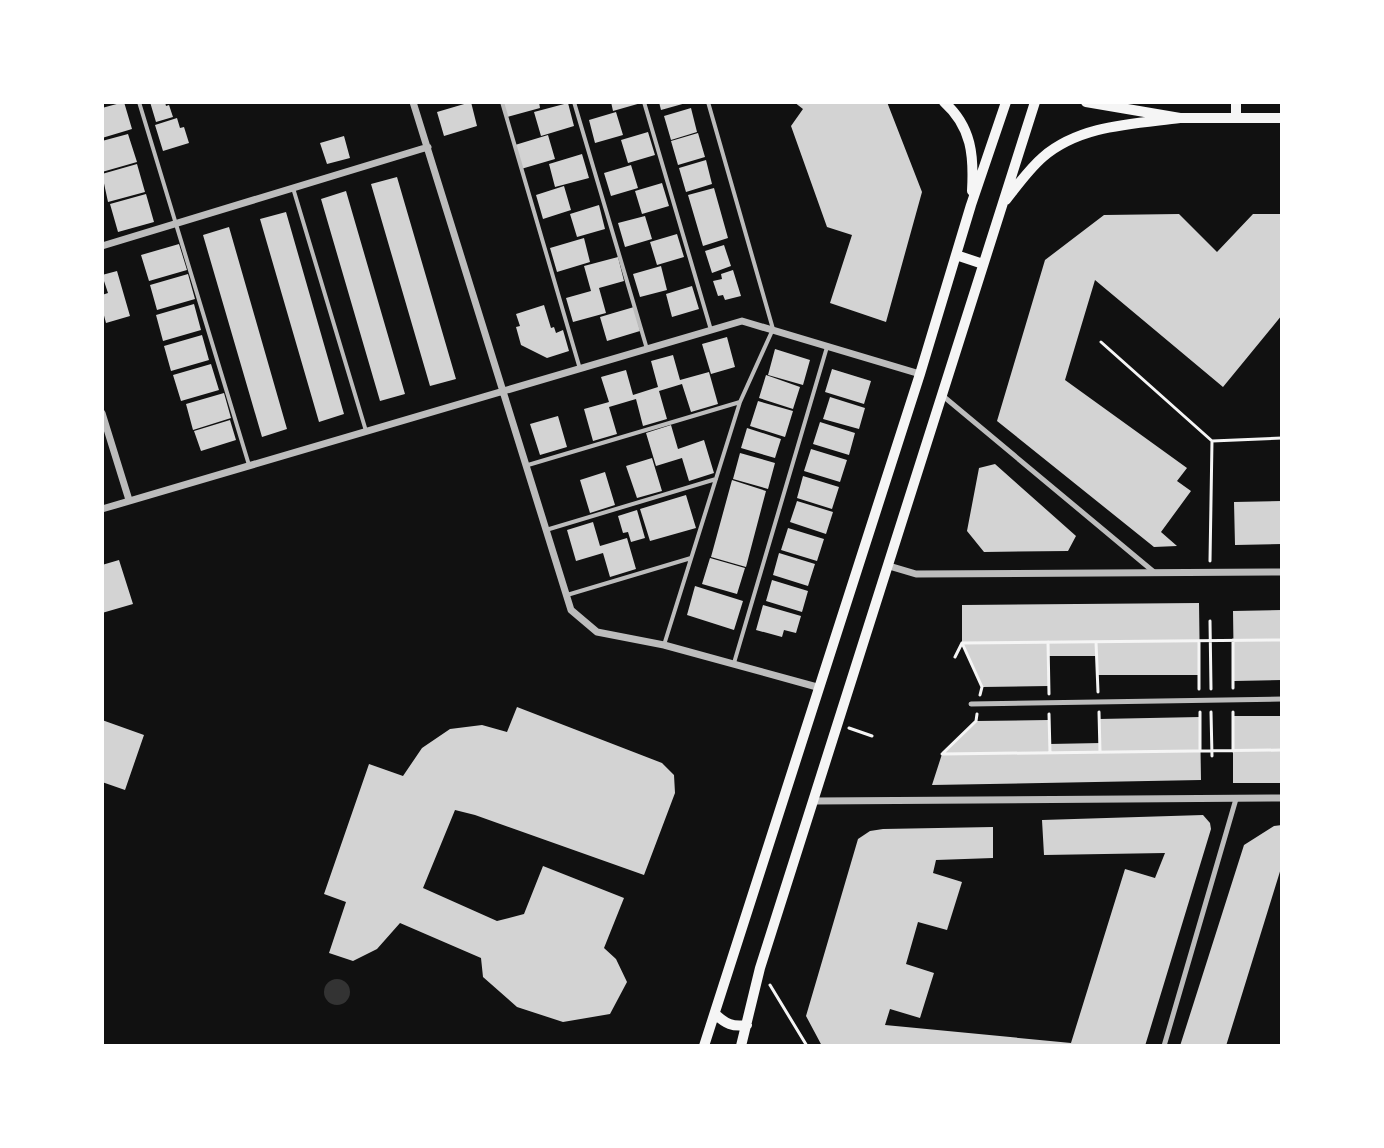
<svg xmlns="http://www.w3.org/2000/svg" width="1384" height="1148" viewBox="0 0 1384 1148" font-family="'Fira Sans Condensed',sans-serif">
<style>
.water{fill:#333}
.building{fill:#d3d3d3}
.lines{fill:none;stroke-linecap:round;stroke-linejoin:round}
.path{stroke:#f5f5f5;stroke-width:3}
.service{stroke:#bcbcbc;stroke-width:4}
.pedestrian{stroke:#bcbcbc;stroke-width:5}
.minor{stroke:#bcbcbc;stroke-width:7}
.secondary{stroke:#f5f5f5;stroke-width:10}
</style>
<rect width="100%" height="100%" fill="#111"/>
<path class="water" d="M324 992a13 13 0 1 1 26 0a13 13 0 1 1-26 0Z"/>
<path class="building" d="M124,102l8,27 -30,9v-30z
M150,102h15l1,4 3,-1 4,12 -17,5z
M471,102l6,24 -33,10 -7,-24z
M503,102h36l1,6 -33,9z
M611,102h30v1l-28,8z
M659,102h27v1l-25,7z
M794,102h93l35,90 -36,130 -56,-19 22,-68 -25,-8 -36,-101 12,-17z
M568,103l6,23 -33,10 -7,-24z
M691,108l6,24 -26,8 -7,-24z
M616,112l7,23 -28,8 -6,-23z
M177,118l3,10 4,-1 5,16 -26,8 -8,-26z
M648,132l7,23 -27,8 -7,-23z
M698,133l7,24 -27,8 -7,-24z
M128,134l9,28 -35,10v-31z
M548,135l7,24 -34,10 -6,-24z
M344,136l6,22 -23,6 -7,-21z
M582,154l7,24 -34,9 -6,-23z
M706,160l6,24 -26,8 -7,-24z
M137,164l8,28 -37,10 -6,-28z
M631,165l7,23 -27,8 -7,-23z
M397,177l59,202 -26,7 -59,-202z
M662,183l7,23 -27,8 -7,-23z
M564,186l7,24 -28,9 -7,-24z
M714,188l14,50 -25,8 -15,-51z
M346,191l59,203 -25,7 -59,-202z
M146,194l8,28 -36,10 -8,-28z
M599,205l6,24 -28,8 -7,-23z
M286,212l58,202 -25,8 -59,-203z
M1179,214l38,38 36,-38h29v101l-59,72 -128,-107 -30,100 122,88 -10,13 14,10 -30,41 16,14 -23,1 -157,-126 48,-161 59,-45z
M645,216l7,23 -27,8 -7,-24z
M229,227l58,202 -25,8 -59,-202z
M677,234l7,23 -27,8 -7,-23z
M584,238l6,24 -33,10 -7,-24z
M179,244l8,26 -38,11 -8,-26z
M724,245l7,21 -19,7 -7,-22z
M618,257l6,24 -25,7 7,25 -33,9 -7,-24 25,-7 -7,-25z
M661,266l6,24 -27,7 -7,-23z
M733,270l8,26 -16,4 -2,-5 -5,1 -5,-15 9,-2 -1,-5z
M117,271l13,45 -24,7 -4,-15v-13l6,-2 -6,-18z
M188,274l7,25 -38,11 -7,-25z
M692,286l7,23 -27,8 -6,-23z
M194,304l7,26 -38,11 -7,-26z
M544,305l7,23 3,-1 2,6 7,-3 6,21 -22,7 -26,-13 -5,-18 4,-1 -4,-12z
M634,307l6,24 -33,10 -7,-24z
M202,335l7,25 -38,11 -7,-25z
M727,337l8,30 -24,7 -9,-30z
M775,349l35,11 -7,25 -35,-10z
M673,355l7,25 29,-8 9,32 -27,8 -9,-28 -23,7 8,28 -24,7 -7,-27 -27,8 8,27 -24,7 -9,-32 25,-7 -8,-25 25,-7 7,25 25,-8 -7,-26z
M211,364l8,26 -38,11 -8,-26z
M832,369l39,12 -7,23 -39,-12z
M766,375l34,12 -7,22 -34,-11z
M224,393l7,25 -38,12 -7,-26z
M830,397l35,11 -6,21 -36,-10z
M758,401l35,10 -8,26 -35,-11z
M558,416l9,31 -27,8 -10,-31z
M230,420l6,20 -35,11 -7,-20z
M820,422l35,11 -6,22 -36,-11z
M671,425l7,24 26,-9 10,33 -25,8 -7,-23 -26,8 -10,-33z
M747,428l34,11 -6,19 -34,-10z
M811,449l36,11 -7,22 -36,-11z
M740,453l35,10 -7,26 -35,-10z
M652,458l10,33 -25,7 -11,-32z
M995,464l81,72 -8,15 -84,1 -17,-21 12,-63z
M605,472l10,33 -25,8 -10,-33z
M803,476l36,11 -7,22 -35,-11z
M732,480l34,11 -20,76 -35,-10z
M686,495l10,33 -46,13 -10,-32z
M797,501l36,11 -7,22 -36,-12z
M1282,501v43l-47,1 -1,-43z
M637,510l8,28 -14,4 -3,-10 -5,1 -5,-17z
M593,522l7,24 27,-8 9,31 -26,8 -7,-24 -27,8 -9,-31z
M788,528l36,11 -7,22 -36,-11z
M779,553l36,11 -7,22 -35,-11z
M710,558l35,10 -8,26 -35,-10z
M119,560l14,44 -31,9v-48z
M772,580l36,11 -6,21 -36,-11z
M695,586l48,15 -9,29 -47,-15z
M1199,603l1,72h-103l-1,-19h-47v30l-67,1 -20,-44v-38z
M763,605l38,11 -5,17 -12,-3 -2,7 -26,-7z
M1282,610v70l-48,1 -1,-70z
M517,707l145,56 12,12 1,18 -31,82 -169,-60 -20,-5 -32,78 74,33 27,-7 19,-48 81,32 -20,50 12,11 11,23 -17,32 -47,8 -46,-15 -34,-30 -2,-19 -81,-35 -23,26 -24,12 -24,-8 17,-51 -22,-8 45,-130 34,12 19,-28 28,-19 32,-4 25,7z
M1233,716h49v67h-49z
M1200,717l1,63 -269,5 10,-31 34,-33 73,-1v24l52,-1 -2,-24z
M102,720l42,15 -19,55 -23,-8z
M1203,815l7,8 1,6 -66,217h-323l-16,-30 52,-177 12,-8 13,-2 110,-2v31l-57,2 -3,13 29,9 -15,48 -29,-8 -12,42 28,9 -14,45 -30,-9 -5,16 186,18 54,-174 30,9 10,-25 -121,2 -2,-35z
M1282,825v40l-56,181h-46l64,-201 30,-19z"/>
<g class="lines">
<path class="path" d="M1101,342l111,99 -2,120
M1212,441l70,-3
M1210,621l1,68
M1199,641v48
M1048,642l1,52
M1096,642l2,50
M962,643l320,-3
M962,643l20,44 -2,8
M955,657l7,-14
M1233,688v-48
M1099,712l1,40
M1200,712v39
M1211,712l1,44
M1049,714l1,39
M849,728l23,8
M1233,751v-39
M943,753l33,-32 1,-7
M942,754l340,-4
M770,985l37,61"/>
<path class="service" d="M139,102l110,363
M502,102l78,267
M574,102l73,247
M644,102l67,228
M293,188l73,243
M528,465l212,-63
M546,530l170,-51
M567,595l124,-37
M664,645l76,-243 33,-73 -65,-227
M734,663l93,-316"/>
<path class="pedestrian" d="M943,396l211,176
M971,704l311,-5
M1164,1046l72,-247"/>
<path class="minor" d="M413,102l158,508 26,22 67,13 153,42
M102,246l326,-99
M102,413l27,87
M102,509l640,-188 178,53
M889,566l27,8 366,-2
M815,801l467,-3"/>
<path class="secondary" d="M944,102c28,25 30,54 28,89
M1086,102l94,16h102
M1236,117v-15
M1006,200c11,-14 23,-31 37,-43 37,-32 90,-33 137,-39
M956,255l27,9
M715,1014c11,10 17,13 32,11
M704,1046l216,-672 51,-169 35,-103
M741,1046l19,-78 275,-866"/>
</g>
<rect width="1384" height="1148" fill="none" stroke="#ffffff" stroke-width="208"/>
</svg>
